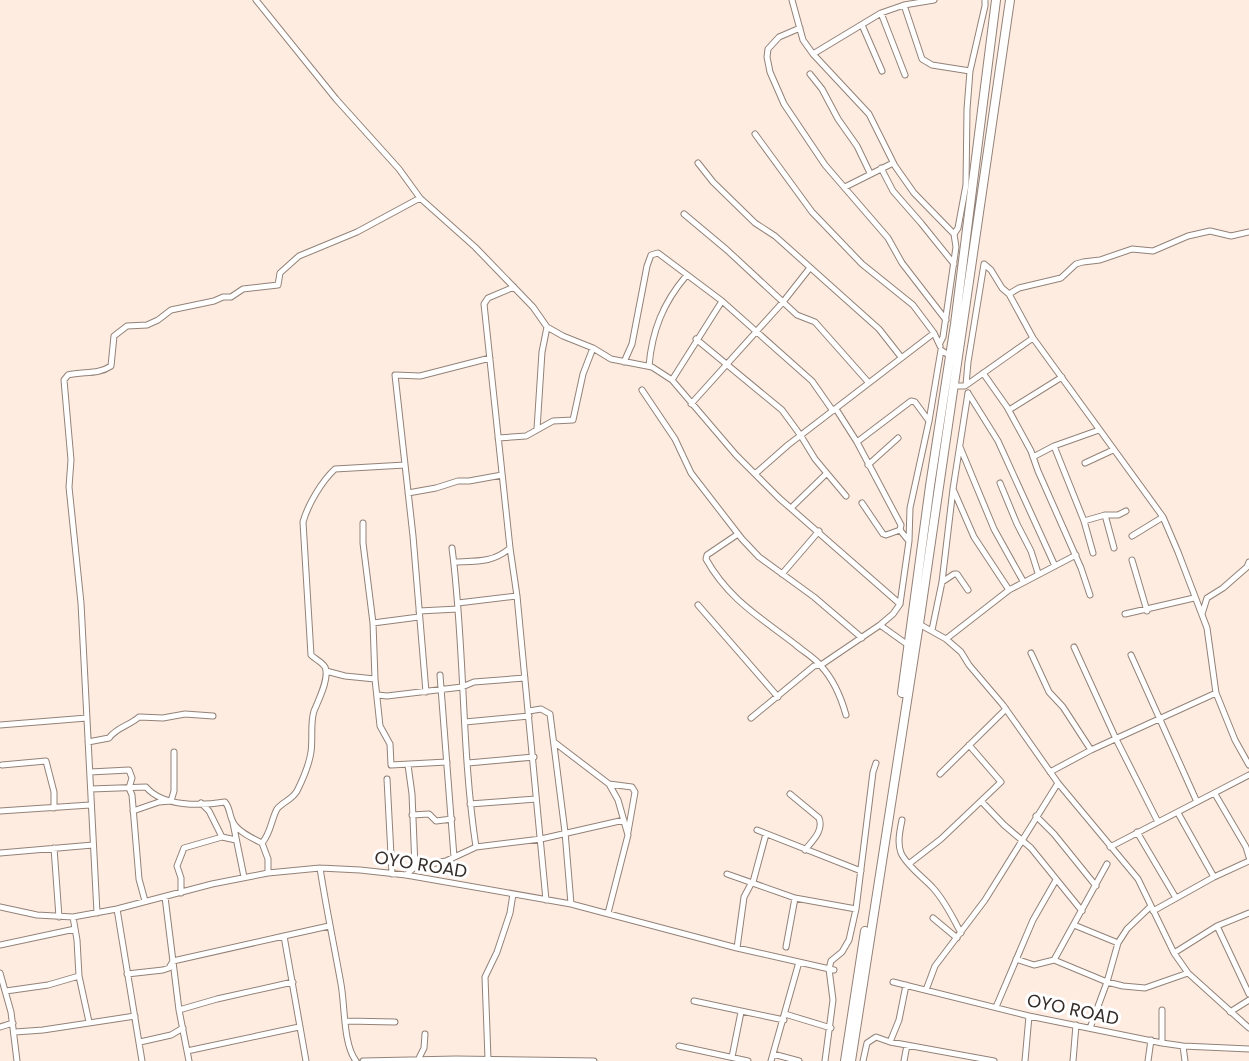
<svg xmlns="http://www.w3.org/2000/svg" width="1249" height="1061" viewBox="0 0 1249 1061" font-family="Poppins,sans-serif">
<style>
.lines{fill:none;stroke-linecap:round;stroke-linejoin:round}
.minor-casing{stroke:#928278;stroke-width:7}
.highway-casing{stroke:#928278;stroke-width:10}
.minor{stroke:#fff;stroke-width:5}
.highway{stroke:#fff;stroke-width:8}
.labels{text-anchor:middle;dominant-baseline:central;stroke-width:6;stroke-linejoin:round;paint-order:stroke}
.street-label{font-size:18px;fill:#342d29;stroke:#fff}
</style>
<rect width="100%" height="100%" fill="#ffece1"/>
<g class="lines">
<g class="minor-casing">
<path id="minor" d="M256,0l80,99 63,70 21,29 55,49 58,60 14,20 16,9 30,12 18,11 41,8 20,13 64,75 43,43 121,106
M792,0l11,40 10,14 56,60 26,52 19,27 40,41 2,13 -13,90 -3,6
M904,5l18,54 10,6 38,6
M881,13l24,62
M862,25l20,46
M800,28l-21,9 -11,12 -1,8 3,15 14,32 41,61 63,73 14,25 44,57
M813,54l68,-41 23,-8 30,-5
M810,74l12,15 16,30 19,27 13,27
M755,134l57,78 50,52 51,41 21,28 6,13
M698,163l15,19 42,41 20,13 104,93 22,28
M881,168l12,23 28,32 33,41
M845,187l48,-24
M684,214l43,36 70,65 18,7 54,61
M954,234l4,-6 8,-43 1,-76 3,-38 15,-65v-6
M514,287l-26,11 -4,6 26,244 7,48 29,304
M1009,294l10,-6 42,-10 15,-14 7,-2 17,-2 32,-11 21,2 35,-15 22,-5 21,5 18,-4
M696,339l86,71 19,26 14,23 31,37
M624,362l8,-18 15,-78 4,-11 7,-2 64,48 90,80 21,30
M649,366c3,-35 14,-63 37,-90
M983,373l24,34 24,44 7,20 43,97 9,27
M672,380l50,-79
M966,385l2,-23 16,-98 7,6 11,18 7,6 24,44 130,179 15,35 29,76 9,65 19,47 14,25
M954,386h11l68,-48
M642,390l33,49 16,34 51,66 17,18 55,40 48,41
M968,393l30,48 57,125
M691,404l92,-102 26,-33
M836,409l21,33 44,83 -1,5 8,10
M1009,410l53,-33
M537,429l5,-77 5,-25
M498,438l28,-2 27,-15 20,-1 10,-46 10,-26
M857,442l54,-41 4,1 14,19
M1054,446l30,75 9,32
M960,447l34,82 29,52
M1033,457l21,-11 45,-16
M1085,463l28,-13
M868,465l30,-27
M755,474l33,-29 146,-112
M1000,483l17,41 14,27 7,22
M953,489l21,48 35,53
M408,493l28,-5 22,-7h11l33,-6
M862,503l21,31 3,1 14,-5
M791,508l35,-34
M1105,515l9,33
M1084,521l21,-6h13l8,-4
M363,523v20l10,80 2,56 5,47 10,18 1,21 56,-3
M738,534l-31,21 -1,4c23,41 54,58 90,86 8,7 19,13 25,21 13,14 20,31 25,49
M1132,536l31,-19
M452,548c13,99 9,200 24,299
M1132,560l15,51
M454,562c22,-1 39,1 56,-14
M782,574l37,-43
M942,582l12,-8h3l11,16
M458,603l59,-7
M698,605l80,92
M419,611l39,-2
M1125,614l69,-16
M1202,614l5,-16 16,-10 24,-21 2,-5
M373,623l46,-6
M919,624l27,15 15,13 8,13 34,40 55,78 80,96 36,74 14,20 61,55
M880,625l28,20
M932,630l10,-48 11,-93 15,-96
M946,639l63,-49 67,-35
M1074,647l42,92 42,83
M1031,653l18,39 14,15 28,43
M1131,655l66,147
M326,671l19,5 30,3
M440,675l14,182
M426,692l-13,-156 -18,-161 25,1 70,-18
M378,695l9,1 75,-9 12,-5 51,-4
M529,711l12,-2 9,5 15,118 6,72
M751,718l63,-52 7,-1 59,-40 13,-11 7,-10 9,-63 1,-33 19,-87 12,-71 9,6
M465,722l64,-6
M0,725l87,-7
M88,742l21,-4c8,-11 20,-12 30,-21l24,1 22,-4 28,2
M554,742l55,42 9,16 10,35 -20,78
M468,763l66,-6
M2,765l44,-4 8,31v16
M408,765l4,29 3,73
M90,772l39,-2 3,8 -3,10 3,7 7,84 6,22
M1050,772l41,-22 125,-57
M940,774l66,-65
M387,779l5,95
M609,784l23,3 3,5 -7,40
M91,789l55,-2c17,20 55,19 79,15 5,6 4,11 7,18 4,11 20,18 30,23
M790,794l29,24c5,13 -7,23 -14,32
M1215,794l31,53 3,10
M981,801l23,24 27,23 51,63
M201,803l8,8 13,26
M470,804l66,-5
M0,811l90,-6
M133,811l26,-9 12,-1 3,-10v-39
M1178,813l36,64
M412,815l17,-1 7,7 16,-2
M1036,816l18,18 42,52
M902,820c-2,10 -5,23 -1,33 6,13 23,25 32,35 12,13 20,30 28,45
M233,823l11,54
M757,830l104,41
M1137,832l39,66
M1110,847l139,-72
M54,848l5,69
M0,853l93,-8
M910,863l31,-24 60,-57 -32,-37
M320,868c6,39 14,77 21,116 4,21 2,60 15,77
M268,873v-14l-6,-16c9,-10 9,-23 15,-34 5,-7 15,-9 20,-18 6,-12 12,-26 14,-39 2,-14 -1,-28 3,-41 4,-10 16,-33 11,-44 -3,-5 -10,-8 -14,-12l-8,-133c5,-18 19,-41 32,-53l70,-4
M727,874l68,24 61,11
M406,875l9,-8 31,-6 30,-14 65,-8 83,-19
M753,882l13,-48
M181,893v-15l-4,-12 7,-18 38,-11 14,3
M165,897l14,113 10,51
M0,907l37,8 36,2 44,-8 95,-25 56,-11 52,-5 40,2 46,5 165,29 166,44 97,22
M117,909l25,152
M1153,911l61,-34 35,-16
M97,913l-16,-310 -12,-116 2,-27 -7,-80 4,-5c15,-4 30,0 43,-9l3,-30 13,-10 20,-1 11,-5 13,-10 43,-9 9,-4h8l12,-8 35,-4 2,-12 19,-17 58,-24 63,-34
M73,917l4,23 2,36 10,46
M933,918l24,20
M1074,925l44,18
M1217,926l32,68
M0,945l75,-16
M786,947l9,-49
M737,948l7,-51 8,-15
M1174,953l43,-27 32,-13
M1016,959l18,6 20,-5 53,22 16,4 22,2 43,-15
M1054,960l53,-96
M0,973l11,39 6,49
M127,974l36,-4 6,-2 4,-7 111,-25
M893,982l136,34 133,27 21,3 66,3
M926,990l9,-24 50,-66 73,-117
M6,991l42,-6 31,-9
M694,1001l90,19
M996,1007l37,-87 23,-40
M179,1010l38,-11 76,-17
M1162,1010v33
M1230,1012l19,-12
M785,1014l46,14
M346,1021l49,1
M0,1027l13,-4
M1090,1028l17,-46 11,-39 9,-14 23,-22
M15,1032l28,-2 92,-14
M140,1042l31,-7 12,-7
M890,1042l9,-22 7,-35
M679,1046l69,15
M1183,1046l2,15
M187,1051l112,-24
M773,1054l26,7
M732,1057l9,-45
M488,1059l-3,-82 12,-25 13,-39 3,-19
M418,1060l6,-12 1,-14
M306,1061l-22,-125 45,-10
M363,1061l93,-2 138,2
M771,1061l28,-99
M825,1061l8,-61 -4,-31 2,-8 11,-9 7,-12 7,-31 17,-137 3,-9
M863,1061l4,-18 9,-6 14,5 104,19
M904,1061l3,-16
M1025,1061l4,-45
M1073,1061l3,-36
M1148,1061l3,-21"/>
</g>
<g class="highway-casing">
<path id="highway" d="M902,693l28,-207 25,-162 41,-324
M845,1061l20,-130
M851,1061l68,-437 91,-624"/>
</g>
<use href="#minor" class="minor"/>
<use href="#highway" class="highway"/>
</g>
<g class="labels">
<g class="street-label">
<text transform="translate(421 864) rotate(9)">OYO ROAD</text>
<text transform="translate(1073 1009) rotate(12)">OYO ROAD</text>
</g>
</g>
</svg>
